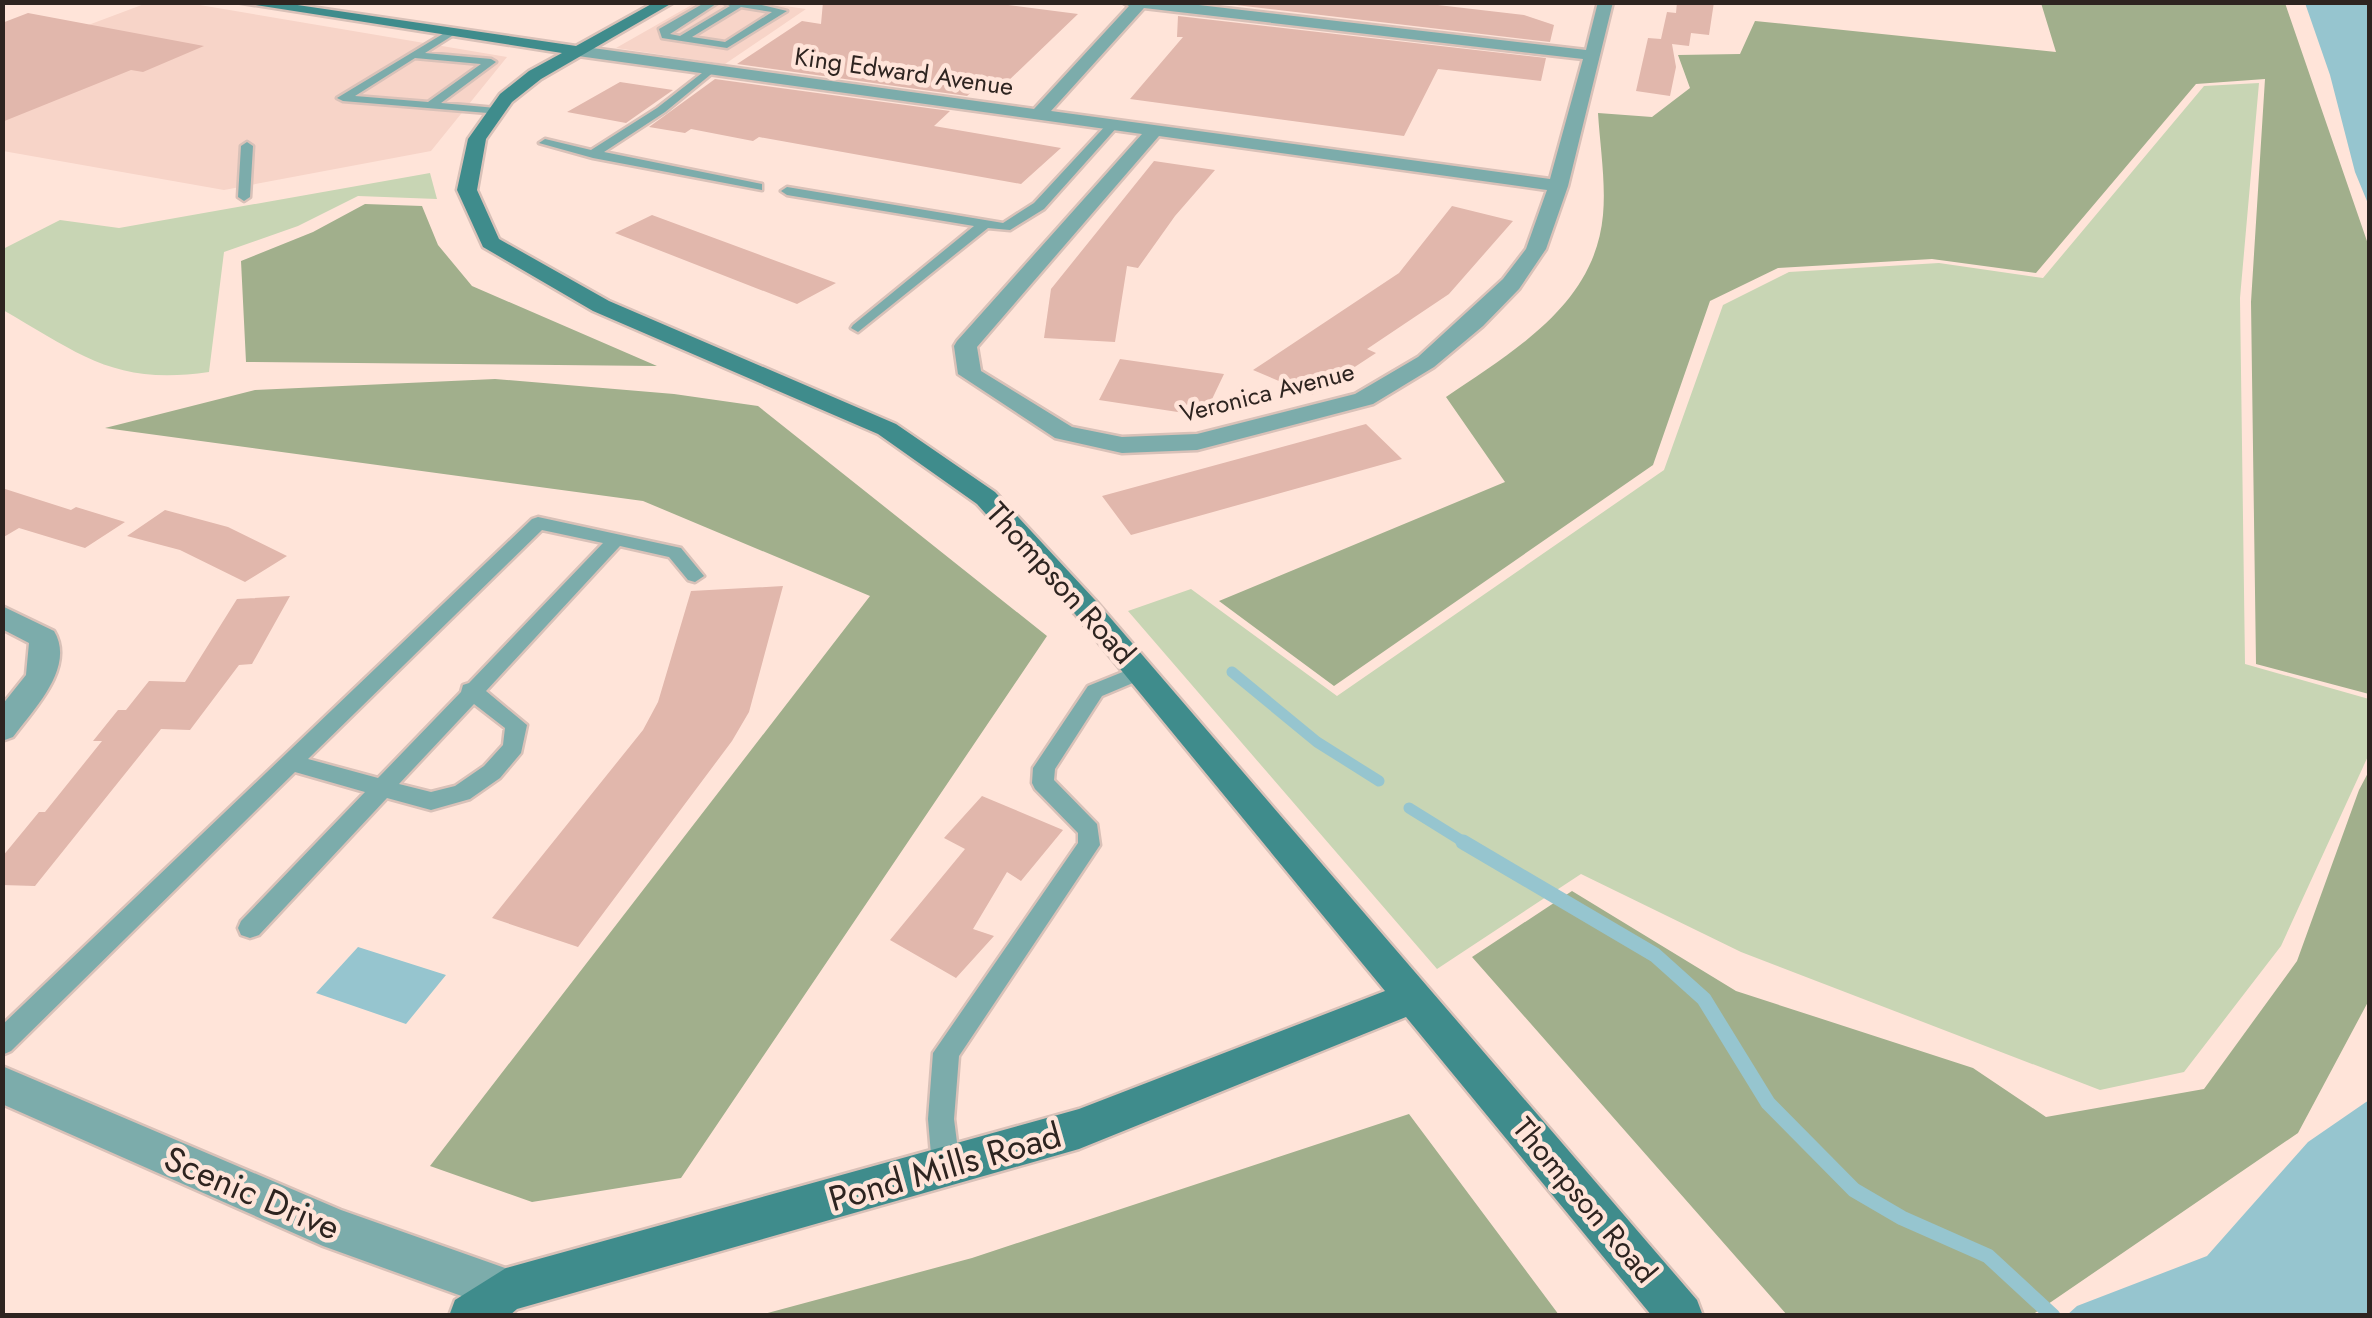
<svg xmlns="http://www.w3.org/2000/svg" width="2372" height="1318" viewBox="0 0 2372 1318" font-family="Jost,sans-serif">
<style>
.built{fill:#f7d4c8}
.green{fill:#c8d5b4}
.forest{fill:#a1af8c}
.water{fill:#96c5cf}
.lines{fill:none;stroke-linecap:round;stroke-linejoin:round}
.stream-far1{stroke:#96c5cf;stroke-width:11}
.stream{stroke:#96c5cf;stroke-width:15}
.building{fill:#e1b7ac}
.lane-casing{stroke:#d9c1b8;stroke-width:5}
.street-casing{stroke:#d9c1b8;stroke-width:5}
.secondary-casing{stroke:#d9c1b8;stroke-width:5}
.lane{fill:#7cacab;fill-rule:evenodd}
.street{fill:#7cacab;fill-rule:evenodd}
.secondary{fill:#3f8c8c;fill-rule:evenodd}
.labels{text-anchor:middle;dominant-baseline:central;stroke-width:9;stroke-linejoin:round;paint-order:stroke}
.far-street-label{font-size:25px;fill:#2e2420;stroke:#ffe4d9}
.street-label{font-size:30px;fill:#2e2420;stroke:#ffe4d9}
.near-street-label{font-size:35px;fill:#2e2420;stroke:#ffe4d9}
</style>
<rect width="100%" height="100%" fill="#ffe4d9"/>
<path class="built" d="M756,2l50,7 -81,55 -109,-16 79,-45z
M147,3h41l319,54 -76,94 -207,39 -221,-39v-94z"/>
<path class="green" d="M2259,83l-19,215 5,366 124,35v55l-88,192 -97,126 -84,18 -359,-138 -160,-78 -144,95 -309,-358 63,-22 146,107 327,-226 59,-165 66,-33 150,-9 104,15 161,-192z
M430,173l7,26 -79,-3 -60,30 -74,26 -15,120c-94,14 -129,-18 -206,-62v-61l57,-29 59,8z"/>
<path class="forest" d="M2041,3h244l84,244v447l-113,-30 -5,-362 14,-223 -69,5 -160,189 -104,-14 -154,9 -68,33 -57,164 -319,221 -115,-85 286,-119 -59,-85c67,-46 149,-92 157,-182 3,-33 -3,-69 -5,-102l54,4 38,-29 -12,-33 62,-1 15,-33 301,31z
M365,204l57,2 16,39 34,41 185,80 -411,-4 -5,-101 72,-29z
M495,379l179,15 84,12 289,230 -366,542 -149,24 -102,-36 440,-570 -227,-95 -538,-73 150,-38z
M2369,771v229l-71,133 -266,182h-245l-315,-358 100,-66 164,100 237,77 73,49 158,-28 93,-128 62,-171z
M1409,1114l150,201h-799l212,-57z"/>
<path class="water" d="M2305,3h64v203l-14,-34 -25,-97z
M358,947l88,28 -40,49 -90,-31z
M2369,1100v215h-302l10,-9 130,-50 101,-114z"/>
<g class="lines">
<path class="stream-far1" d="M1232,672l85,70 62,39
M1409,808l58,36"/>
<path class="stream" d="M1463,842l192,113 49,44 64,104 86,87 48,28 86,38 65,60"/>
</g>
<path class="building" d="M823,2h162l93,12 -71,68 -21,-3 -19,17 -230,-32 65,-43 19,3z
M1210,2h202l112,13 30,10 -4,17z
M1677,2h37l-5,33 -18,-2 -2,13 -17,-2 4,23 -6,29 -34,-5 12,-53 13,1 6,-27 9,1z
M28,13l176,33 -61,26 -12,-2 -129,52v-99z
M1178,16l368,42 -5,23 -103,-12 -34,67 -274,-37 53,-62h-6z
M715,79l235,32 -16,15 127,22 -40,36 -262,-47 -6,4 -62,-12 -6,4 -36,-6z
M620,82l53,8 -47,33 -59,-11z
M1154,161l61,9 -40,46 -37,52 -11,-2 -12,76 -71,-4 7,-49z
M1452,206l61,15 -64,73 -82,55 9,4 -64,42 -59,-25 146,-97z
M652,215l184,68 -39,21 -182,-71z
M1120,359l104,15 -20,42 -105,-16z
M1366,424l36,35 -271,76 -29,-39z
M2,488l69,22 5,-3 49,15 -40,26 -66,-20 -17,10z
M165,510l63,17 59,29 -42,26 -65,-32 -53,-14z
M783,586l-34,126 -17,29 -154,206 -86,-29 151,-188 15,-28 33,-111z
M290,596l-38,68 -13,1 -49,65 -29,-1 -126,157 -33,-1v-28l37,-45h6l57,-71h-9l25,-31h8l23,-29 36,1 52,-83z
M982,796l81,34 -42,51 -14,-9 -34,57 21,7 -38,42 -66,-38 75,-91 -21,-11z"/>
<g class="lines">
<g class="lane-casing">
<path id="lane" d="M706,2h13l-49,32 10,2 50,-30 -8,-4h27l38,9 -60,37 -65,-10 -3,-9zM741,7l31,5 -47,30 -33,-5z
M451,29l4,1v4l-30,19 66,6 5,3 -55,41 55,5 6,4 -2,2 -157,-13 -6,-3zM415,58l66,6 -53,38 -73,-6z
M711,66l4,1v4l-50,41 -61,40 153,31 5,1v6l-169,-32 -54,-15 6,-4 46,11 66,-42z
M1109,122l10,3 -75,84 -34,21 -22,-2 -130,104 -7,-4 2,-3 121,-99 -187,-31 -6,-4 6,-4 216,36 31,-20z
M247,142l6,4 -3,51 -6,4 -6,-4 3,-51z
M538,517l143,31 23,28 -9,6 -7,-2 -19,-23 -49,-11 -134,145 41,34 -6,28 -21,25 -30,21 -39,11 -44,-12 -128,137 -9,3 -9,-3 -3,-7 3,-7 124,-129 -70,-20 -284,279 -9,4v-30l530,-506zM542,530l61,13 -134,140 -6,2 -2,7 -83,86 -70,-19zM474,704l31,24 -2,17 -19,21 -29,20 -24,6 -32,-8z
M1140,665l7,2 3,5 -3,5 -45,19 -47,73 -1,11 43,44 3,21 -141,211 -5,63 6,47 -4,10 -10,4 -10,-4 -4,-10 -4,-47 5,-66 145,-210v-10l-43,-44 -3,-6 1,-15 55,-82z"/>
</g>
<g class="street-casing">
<path id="street" d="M1122,2h51l413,48 12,-48h15l-45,184 -22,63 -27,40 -36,37 -49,41 -61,37 -176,46 -75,3 -67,-15 -97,-64 -4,-28 3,-5 185,-207 -564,-78 -8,-5 8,-5 456,63 95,-103zM1144,8l439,51 -33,120 -499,-68zM1159,136l388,54 -21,59 -23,30 -85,78 -63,37 -158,40 -75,3 -50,-10 -91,-56 -4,-24z
M2,606l52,25c22,36 -21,79 -41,106l-11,4v-36l24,-30 3,-32 -27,-14z
M2,1066l339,144 181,64 6,16 -6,16 -16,6 -183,-66 -321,-142z"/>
</g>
<g class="secondary-casing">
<path id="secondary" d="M236,2h41l299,44 79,-44h19l-133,77 -29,23 -26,37 -9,51 22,49 110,62 287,123 99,68 100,108 602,700 6,16h-51l-246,-299 -327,132 -562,160 -8,7h-60l6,-16 51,-32 573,-159 306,-118 -310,-377 -98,-110 -99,-70 -285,-123 -110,-64 -26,-57 11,-51 32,-45 29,-23 33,-18z"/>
</g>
<use href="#lane" class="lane"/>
<use href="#street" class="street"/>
<use href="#secondary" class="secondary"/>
</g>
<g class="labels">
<g class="far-street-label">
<text transform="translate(904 71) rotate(8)">King Edward Avenue</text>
<text transform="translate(1267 392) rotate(-14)">Veronica Avenue</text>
</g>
<g class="street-label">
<text transform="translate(1061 583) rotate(48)">Thompson Road</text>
<text transform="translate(1585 1200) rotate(50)">Thompson Road</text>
</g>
<g class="near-street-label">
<text transform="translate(945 1167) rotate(-16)">Pond Mills Road</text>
<text transform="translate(252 1193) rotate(23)">Scenic Drive</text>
</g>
</g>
<rect width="2372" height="1318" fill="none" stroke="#2e2420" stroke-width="10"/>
</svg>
